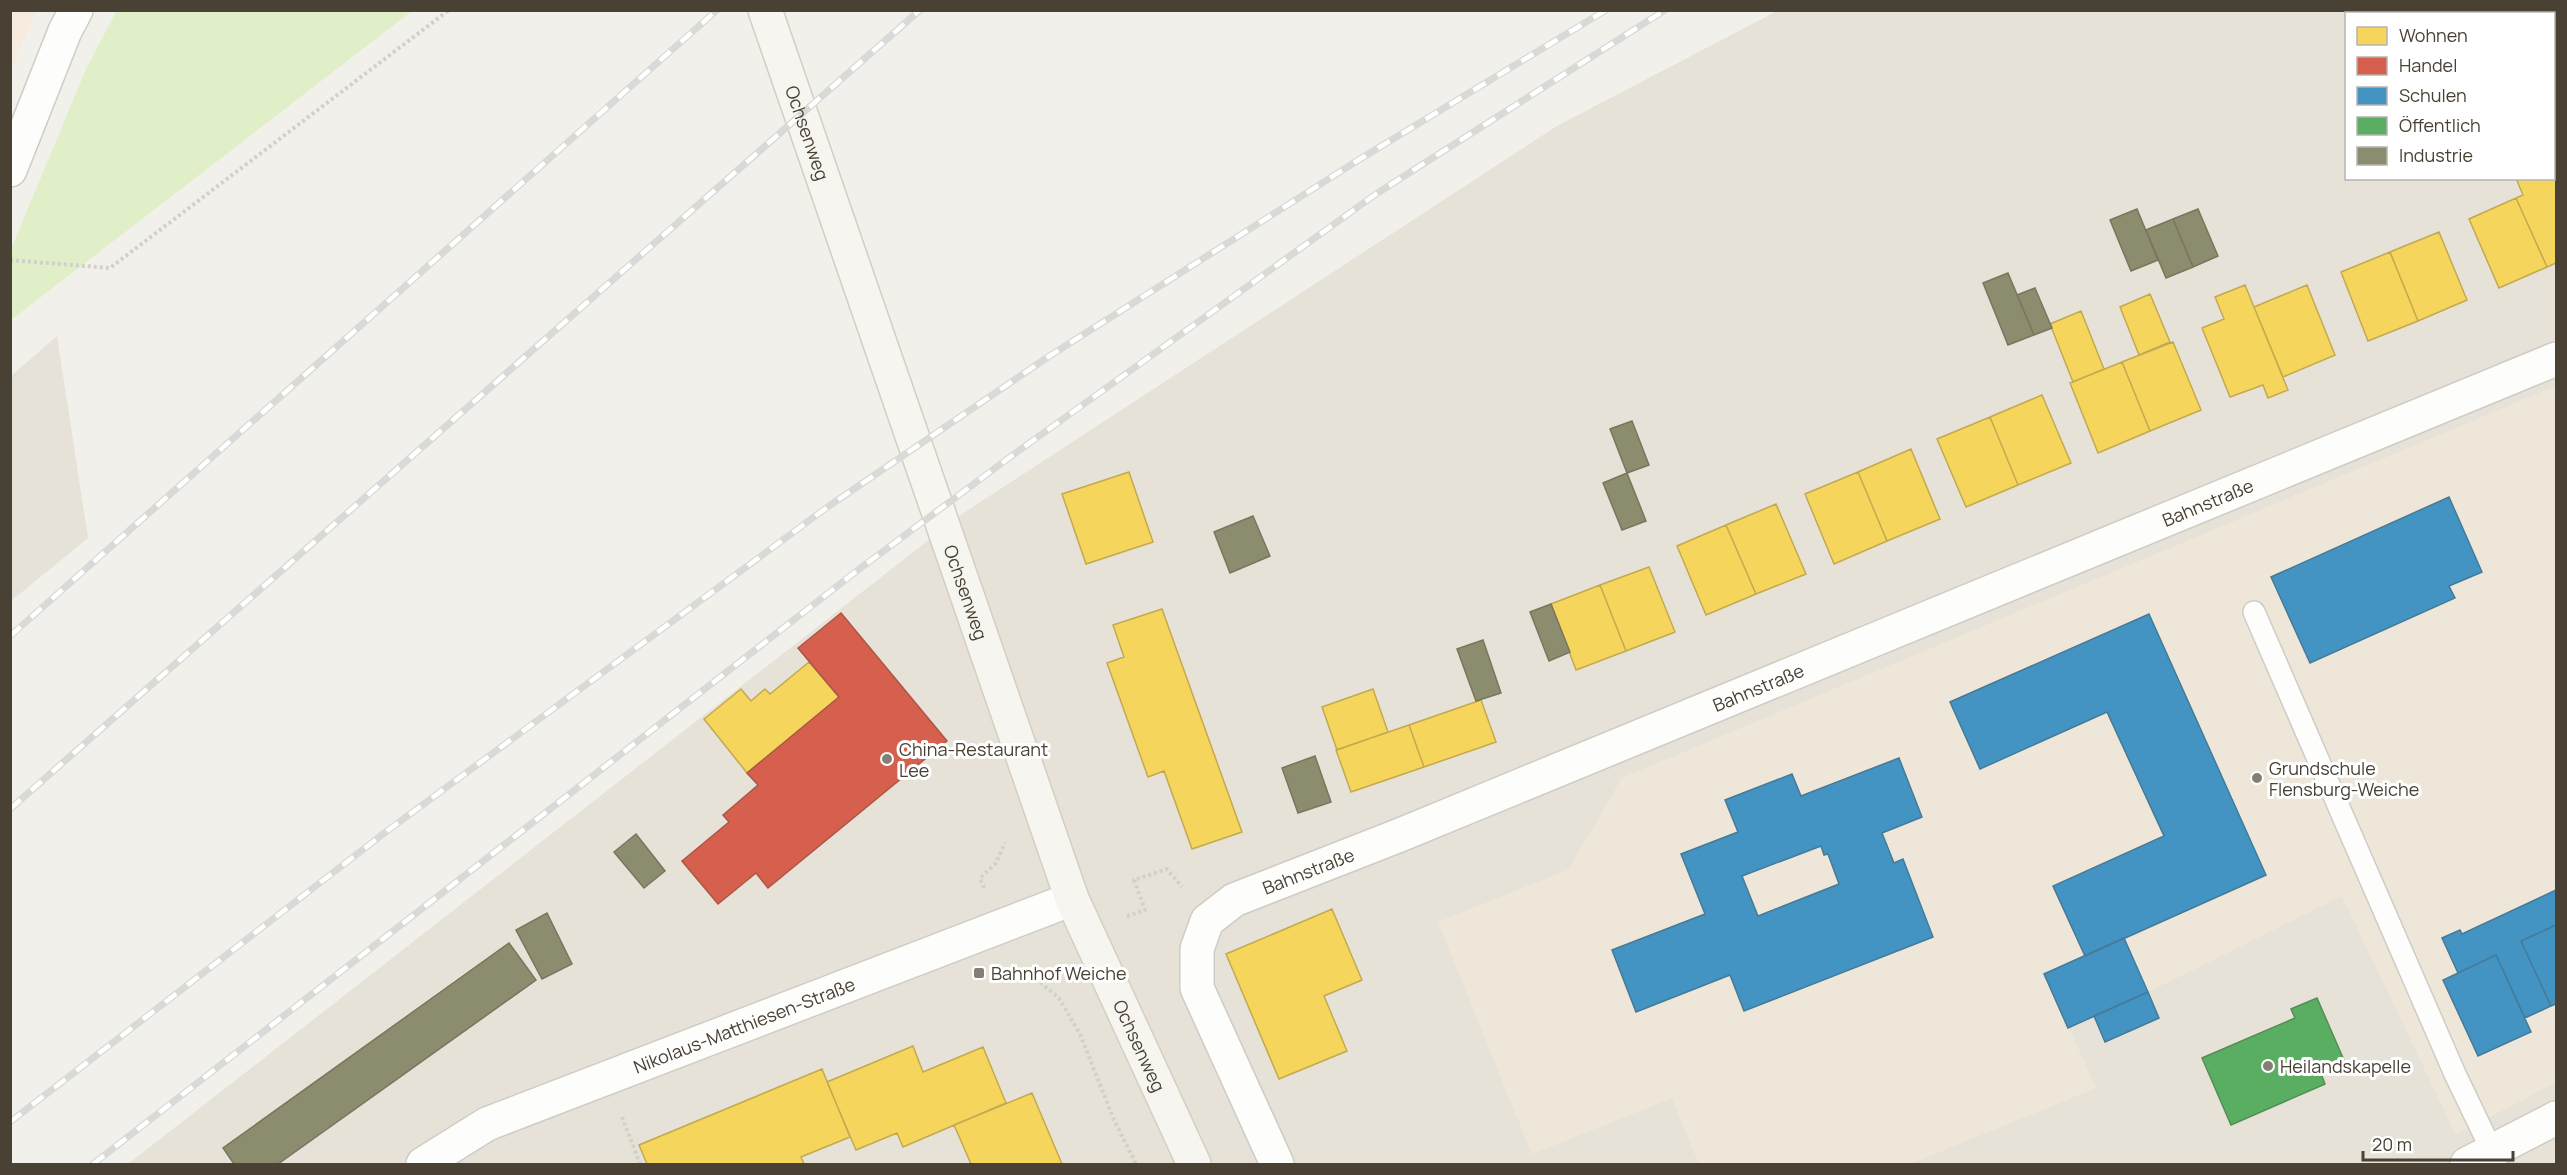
<svg xmlns="http://www.w3.org/2000/svg" width="2567" height="1175" viewBox="0 0 2567 1175" font-family="Manrope,sans-serif">
<style>
.residential{fill:#e7e2d7;fill-rule:evenodd}
.commercial{fill:#f6ebdc}
.education{fill:#eee7d9}
.green{fill:#e0efc8}
.homes{fill:#f6d55c;stroke:#c2a950;stroke-width:1.5}
.shops{fill:#d6604d;stroke:#ac5746;stroke-width:1.5}
.schools{fill:#4393c3;stroke:#457a98;stroke-width:1.5;fill-rule:evenodd}
.public{fill:#5aae61;stroke:#558d54;stroke-width:1.5}
.industry{fill:#8c8c6e;stroke:#78765d;stroke-width:1.5}
.lines{fill:none;stroke-linecap:round;stroke-linejoin:round}
.service-casing{stroke:#cfccc6;stroke-width:24}
.minor-casing{stroke:#cfccc6;stroke-width:36}
.secondary-casing{stroke:#d4cec2;stroke-width:36}
.path{stroke:#d2d0ca;stroke-width:4;stroke-dasharray:3 3;stroke-linecap:butt}
.service{stroke:#fdfdfc;stroke-width:21}
.minor{stroke:#fdfdfc;stroke-width:33}
.secondary{stroke:#f7f5ef;stroke-width:33}
.rail-casing{stroke:#d9d9d8;stroke-width:7}
.rail{stroke:#fff;stroke-width:4.5;stroke-dasharray:14;stroke-linecap:butt}
.poi-dot{fill:#857e74;stroke:#fff;stroke-width:2}
.labels{text-anchor:middle;dominant-baseline:central;stroke-width:6;stroke-linejoin:round;paint-order:stroke}
.street-label{font-size:18px;fill:#4a4135;stroke:#fff}
.poi-label{font-size:18px;fill:#4a4135;stroke:#fff;text-anchor:start}
</style>
<rect width="100%" height="100%" fill="#f2f0ea"/>
<path class="residential" d="M1777,11h779v1153h-2428l834,-650 595,-388zM2346,14h208v164h-208z
M57,336l31,202 -77,63v-225z"/>
<path class="commercial" d="M11,10l25,1 -25,58 -1,-58z"/>
<path class="education" d="M2556,386v696l-100,53 -114,-239 -194,96 -79,36 27,60 -186,76h-211l-27,-66 -140,56 -94,-232 130,-52 54,-92z"/>
<path class="green" d="M117,10l295,1 -401,309v-71l75,-180z"/>
<path class="homes" d="M2554,23l2,8v50l-2,1z
M2554,155l2,7v101l-9,4 -31,-69 7,-3 -7,-17h38z
M2516,198l31,69 -48,21 -30,-69z
M2439,232l28,68 -49,21 -28,-69z
M2390,252l28,69 -50,20 -27,-69z
M2245,285l43,105 -20,8 -5,-13 -33,12 -28,-69 22,-9 -9,-22z
M2307,285l28,70 -52,22 -29,-70z
M2150,294l20,48 -31,13 -19,-48z
M2081,311l23,58 -31,13 -23,-58z
M2173,342l28,68 -51,21 -28,-69z
M2122,362l28,69 -52,22 -28,-70z
M2042,395l29,68 -53,22 -28,-68z
M1990,417l28,68 -52,22 -29,-68z
M1911,449l29,70 -53,22 -29,-69z
M1129,472l24,70 -67,22 -24,-70z
M1858,472l29,69 -53,23 -29,-70z
M1776,504l30,70 -50,20 -30,-69z
M1726,525l30,69 -50,21 -29,-69z
M1649,567l26,65 -49,19 -26,-66z
M1600,585l26,66 -50,19 -25,-66z
M1162,609l80,223 -50,17 -28,-78 -16,6 -41,-114 17,-6 -11,-32z
M809,662l30,35 -92,76 -43,-54 37,-30 10,12 14,-12 5,5z
M1373,689l15,43 -51,18 -15,-43z
M1481,700l15,42 -72,25 -15,-42z
M1409,725l15,42 -73,25 -15,-42z
M1332,909l30,71 -38,16 23,55 -68,28 -53,-125z
M913,1046l10,26 60,-25 23,56 -103,44 -6,-14 -41,17 -29,-68z
M822,1069l28,68 -49,20 3,7h-157l-8,-19z
M1032,1093l30,71h-91l-17,-39z"/>
<path class="shops" d="M841,613l106,128 -179,147 -12,-15 -38,31 -36,-43 47,-39 -6,-7 35,-30 -11,-12 92,-76 -41,-49z"/>
<path class="schools" d="M2449,497l33,75 -33,14 6,12 -145,65 -39,-86z
M2149,614l117,261 -181,81 -32,-70 111,-50 -57,-124 -127,57 -30,-67z
M1899,758l23,59 -40,16 12,30 9,-4 30,78 -189,74 -14,-36 -94,37 -24,-62 93,-36 -24,-60 57,-22 -13,-32 67,-26 9,22zM1821,846l3,9 4,-1 11,30 -81,32 -16,-40z
M2556,890v35l-35,16 30,65 -26,12 -29,-63 -38,18 -16,-35 18,-8 2,4z
M2556,925v79l-5,2 -30,-65z
M2124,938l24,54 -80,36 -24,-54z
M2496,955l35,77 -53,24 -35,-76z
M2148,992l11,26 -54,24 -11,-26z"/>
<path class="public" d="M2317,998l27,62 -24,11 5,13 -94,41 -29,-67 93,-40 -4,-9z"/>
<path class="industry" d="M2554,97l2,7v28l-2,1z
M2137,209l21,51 -27,11 -21,-51z
M2198,209l20,47 -25,11 -20,-48z
M2173,219l20,48 -27,11 -20,-48z
M2008,273l26,62 -26,10 -25,-62z
M2035,288l17,40 -18,7 -17,-40z
M1632,421l17,44 -22,8 -17,-44z
M1627,473l19,48 -24,9 -19,-47z
M1253,516l17,40 -40,17 -16,-41z
M1551,604l19,48 -21,9 -19,-49z
M1483,640l18,53 -25,8 -19,-52z
M1315,756l16,46 -33,11 -16,-45z
M636,834l29,37 -21,17 -30,-36z
M547,913l25,51 -30,15 -26,-49z
M509,943l27,37 -258,184h-44l-11,-16z"/>
<g class="lines">
<g class="service-casing">
<path id="service" d="M2254,612l201,462 37,77"/>
</g>
<g class="minor-casing">
<g id="minor">
<path d="M10,170l55,-139 11,-21"/>
<path id="s1" d="M423,1164l64,-40 585,-225"/>
<path id="s2" d="M1277,1164l-80,-176v-39l10,-28 27,-21 166,-65 1156,-476"/>
<path d="M2467,1164l89,-46"/>
</g>
</g>
<g class="secondary-casing">
<g id="secondary">
<path id="s3" d="M765,10l307,889 122,265"/>
</g>
</g>
<path class="path" d="M10,260l100,8 339,-258
M984,888l-4,-10 16,-15 9,-20
M1127,916l18,-6 -11,-30 33,-11 15,18
M1017,967l3,8 21,8 18,15 21,36 34,86 22,44
M622,1117l18,47"/>
<use href="#service" class="service"/>
<use href="#minor" class="minor"/>
<use href="#secondary" class="secondary"/>
<g class="rail-casing">
<path id="rail" d="M10,636l707,-626
M10,809l910,-799
M10,1122l377,-291 442,-325 219,-149 312,-198 246,-149
M93,1164l765,-594 148,-110 370,-266 289,-184"/>
</g>
<use href="#rail" class="rail"/>
</g>
<g class="poi-dot">
<circle cx="887" cy="759" r="6"/>
<circle cx="2257" cy="778" r="6"/>
<rect x="973" y="967" width="12" height="12" rx="3"/>
<circle cx="2268" cy="1066" r="6"/>
</g>
<g class="labels">
<g class="street-label">
<text stroke="none"><textPath href="#s3" startOffset="130">Ochsenweg</textPath></text>
<text stroke="none"><textPath href="#s2" startOffset="1348">Bahnstraße</textPath></text>
<text stroke="none"><textPath href="#s3" startOffset="616">Ochsenweg</textPath></text>
<text stroke="none"><textPath href="#s2" startOffset="862">Bahnstraße</textPath></text>
<text stroke="none"><textPath href="#s2" startOffset="376">Bahnstraße</textPath></text>
<text stroke="none"><textPath href="#s1" startOffset="351">Nikolaus-Matthiesen-Straße</textPath></text>
<text stroke="none"><textPath href="#s3" startOffset="1102">Ochsenweg</textPath></text>
</g>
<g class="poi-label">
<text x="899" y="749">China-Restaurant<tspan x="899" dy="21">Lee</tspan></text>
<text x="2269" y="768">Grundschule<tspan x="2269" dy="21">Flensburg-Weiche</tspan></text>
<text x="991" y="973">Bahnhof Weiche</text>
<text x="2280" y="1066">Heilandskapelle</text>
</g>
</g>
<rect width="2567" height="1175" fill="none" stroke="#4a4135" stroke-width="24"/>
<rect x="2345" y="12" width="210" height="168" fill="#ffffff" stroke="#b7b3ae" stroke-width="1.5"/>
<rect x="2357" y="27" width="30" height="18" fill="#f6d55c" stroke="#b7b3ae" stroke-width="1.5"/>
<text x="2399" y="42" font-size="18" fill="#4a4135">Wohnen</text>
<rect x="2357" y="57" width="30" height="18" fill="#d6604d" stroke="#b7b3ae" stroke-width="1.5"/>
<text x="2399" y="72" font-size="18" fill="#4a4135">Handel</text>
<rect x="2357" y="87" width="30" height="18" fill="#4393c3" stroke="#b7b3ae" stroke-width="1.5"/>
<text x="2399" y="102" font-size="18" fill="#4a4135">Schulen</text>
<rect x="2357" y="117" width="30" height="18" fill="#5aae61" stroke="#b7b3ae" stroke-width="1.5"/>
<text x="2399" y="132" font-size="18" fill="#4a4135">Öffentlich</text>
<rect x="2357" y="147" width="30" height="18" fill="#8c8c6e" stroke="#b7b3ae" stroke-width="1.5"/>
<text x="2399" y="162" font-size="18" fill="#4a4135">Industrie</text>
<path d="M2363 1151v9h150v-9" fill="none" stroke="#4a4135" stroke-width="3"/>
<text x="2372" y="1151" font-size="18" fill="#4a4135" stroke="#ffffff" stroke-width="4.5" paint-order="stroke">20 m</text>
</svg>
